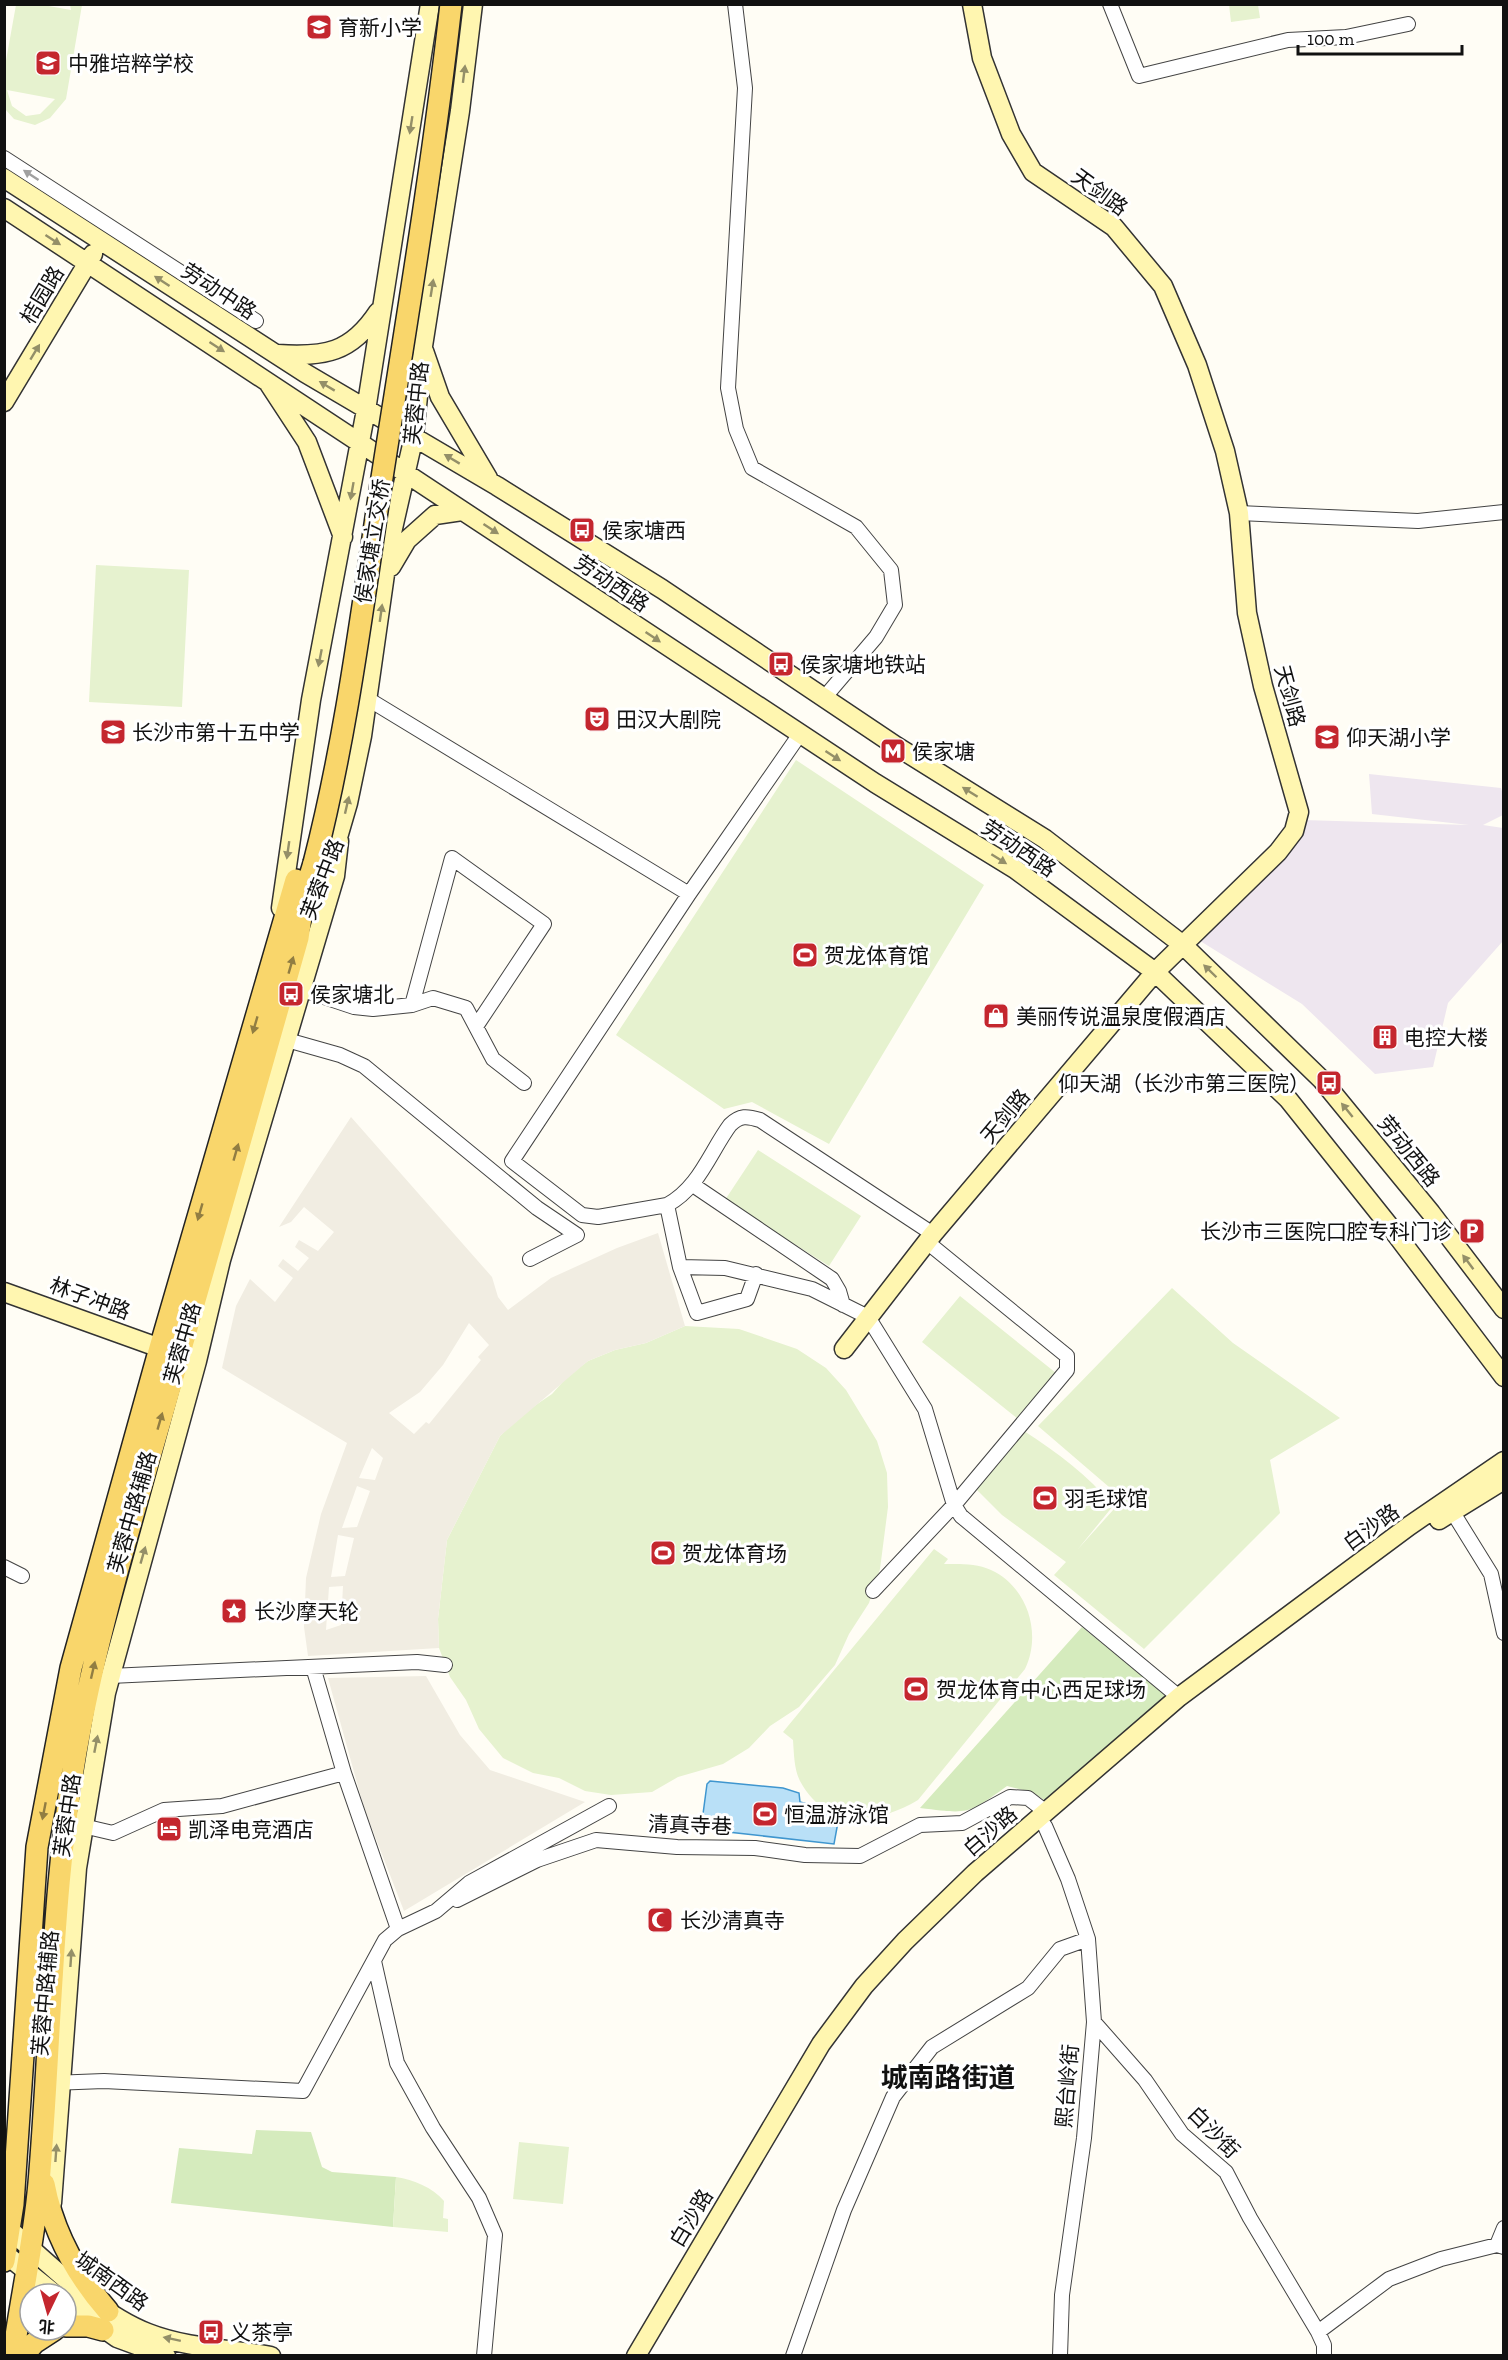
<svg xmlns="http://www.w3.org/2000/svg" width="1508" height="2360" viewBox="0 0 1508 2360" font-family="'Zilla Slab','Noto Sans SC',serif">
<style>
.industrial{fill:#eee6ef}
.green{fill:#d5ebbd}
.pitch{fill:#e6f2cf;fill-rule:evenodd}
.plaza{fill:#f1ede2;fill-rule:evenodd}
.water{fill:#b9e0f7;stroke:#3f96cf;stroke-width:1.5}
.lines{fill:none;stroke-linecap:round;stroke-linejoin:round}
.street-casing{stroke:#444;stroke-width:16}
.secondary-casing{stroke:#333;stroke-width:21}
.primary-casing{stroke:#222;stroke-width:24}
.street{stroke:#fff;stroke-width:14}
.secondary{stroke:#fff6b0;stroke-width:18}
.primary{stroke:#f9d66b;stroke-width:21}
.primary-bridge-casing{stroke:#222;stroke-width:24;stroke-linecap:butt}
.primary-bridge{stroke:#f9d66b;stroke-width:21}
.oneway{fill:#948f68}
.oneway2{fill:#a0a0a0}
.oneway3{fill:#917d42}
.labels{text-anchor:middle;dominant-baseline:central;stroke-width:6;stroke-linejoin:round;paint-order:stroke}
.poi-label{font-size:21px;fill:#111;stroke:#fff;text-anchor:start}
.street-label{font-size:21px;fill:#111;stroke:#fff}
.district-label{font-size:27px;font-weight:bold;fill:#111;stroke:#fff}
</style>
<rect width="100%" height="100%" fill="#fffdf5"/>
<path class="industrial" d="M1369,774l132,14 2,7v20l-20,10 20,3v113l-55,62 -15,64 -58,7 -73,-70 -105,-65 106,-119 166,5 -97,-11z"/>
<path class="green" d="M1082,1627l85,69 -118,107 -17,-11 -25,-6c-40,29 -38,28 -87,22z
M256,2130l55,2 11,35 10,5 64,5 -3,50 -222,-24 8,-55 73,6z"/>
<path class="pitch" d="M16,5h27l28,5 -1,-5h12l-16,94 -16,19 -15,7 -21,-6 -9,-10v-43zM7,90l48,9 -15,15 -14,2 -14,-10z
M1229,5h29l2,13 -29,4z
M96,565l93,5 -7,137 -93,-5z
M796,760l188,125 -155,259 -77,-42 -28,7 -108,-74z
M758,1150l103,66 -32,50 -104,-66z
M1172,1288l61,55 107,75 -70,42 10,53 -136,136 -90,-74 12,-13 -64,-47 -26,-26 48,-58c34,22 64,44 89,75l-35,43 45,-50 -85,-73z
M960,1296l96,77 -38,46 -96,-77z
M685,1326l54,3 58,20 29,19 20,22 31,51 10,32 1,34 -8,62 -11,34 -20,31 -14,31 -36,42 -29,19 -21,22 -26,16 -45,13 -26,15 -41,3 -26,-4 -26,-13 -26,-5 -30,-15 -24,-29 -13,-29 -16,-23 -11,-29 -1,-29 9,-79 53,-104 24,-23 28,-19 15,-17 21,-16 27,-11 31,-7z
M934,1549l14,10 -4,5c16,0 32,-1 47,6 37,17 51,64 34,99l-107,131c-40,24 -92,30 -118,-19 -6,-12 -6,-27 -7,-41l-10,-8z
M519,2142l50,5 -6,57 -50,-5z
M396,2177c18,3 36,10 48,24l-1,17 5,1v13l-55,-5z"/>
<path class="plaza" d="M351,1117l141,160 6,20 10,13 43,-32 66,-30 41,-15 27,93 -39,17 -31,7 -27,11 -88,75 -53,104 -9,79 1,29 -131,8 -4,-29 2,-49 15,-64 26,-71 -125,-75 14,-62 14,-27 25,23 18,-24 -15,-12 5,-7 15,12 11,-13 -14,-11 4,-7 19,11 16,-19 -30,-25 -13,15 -12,5zM469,1323l20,22 -11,12 3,3 -52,64 -3,-2 -12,12 -25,-21 31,-21 23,-27zM372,1448l11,10 -8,22 -16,-2zM357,1486l13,5 -13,36 -15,1zM338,1535l16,3 -9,38 -14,1zM343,1586l-2,39 -15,5 3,-43z
M426,1676l34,59 30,35 95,32 -181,109 -40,-103 -36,-130z"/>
<path class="water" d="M710,1781l73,7 16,5 1,9 15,4 23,16 -4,22 -133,-15 6,-45z"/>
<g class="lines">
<g class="street-casing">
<path id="street" d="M735,4l10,84 -17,300 8,41 16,39 104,59 35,43 4,35 -19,32 -52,61
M1110,4l29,72 149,-36 58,-3 62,-13
M4,158l252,163
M1239,513l179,8 86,-9
M368,699l321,195
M303,990l51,17 19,2 39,-4 21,-7 33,10 27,51 31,24
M412,1005l40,-147 92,66 -67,101
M287,1040l53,15 24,11 173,142 40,27 -47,24
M693,1185l139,94 7,12 4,14
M667,1205c32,-17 43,-53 63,-80 10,-10 17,-9 30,-5l173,114
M680,1267l45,1 87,21 56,28 57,92 29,96 7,11 218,181
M756,1274l-9,25 -50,14 -17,-46 -13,-62 -69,12 -16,-2 -70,-54 177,-267 111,-160
M1452,1511l39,63 13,59
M4,1567l18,9
M873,1591l81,-86 113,-135v-14l-140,-114
M313,1667l31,106
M110,1676l307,-14 28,3
M83,1826l30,7 51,-23 58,-4 122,-33 54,156
M1045,1826l23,53 20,60 6,83 -10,116 -22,157 -2,61
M457,1900l80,-40 59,-20 81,7 78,1 50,7 55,1 60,-31 42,-2 48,-26 18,1 18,14
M374,1961l23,102 36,65 46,70 16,37 -11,121
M1094,2022l51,58 37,54 44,38 24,46 68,114 6,13v11
M52,2083l52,-2 199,10 82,-151 13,-11 38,-18 33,-28 140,-77
M1497,2245l7,-17
M1318,2332l71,-53 52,-20 56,-14 7,2
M793,2356l51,-146 49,-113 39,-50 96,-59 32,-39 28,-10"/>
</g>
<g class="secondary-casing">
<path id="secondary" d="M4,178l301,195 192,113 165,103 234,157 149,93 138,106 139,135 109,133 73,96
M4,208l871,575 140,86 140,103 133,127 107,134 109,144
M424,351l16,46 48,81
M278,354c47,3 73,-1 100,-42
M269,384l38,58 36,95
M4,402l89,-148
M391,567l16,-27 28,-25 27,-4
M334,851l14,-48 14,-67 27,-190 25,-110 9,-90 37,-235 13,-107
M281,908l30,-208 55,-290 64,-406
M4,1292l156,56
M844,1349l89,-115 222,-262 123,-120 16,-21 5,-19 -36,-126 -16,-73 -8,-100 -14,-62 -28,-86 -34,-79 -49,-59 -81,-55 -22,-38 -29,-76 -10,-54
M1439,1520l65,-40
M52,2203l25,-335 29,-175 91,-332 24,-101 114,-384 4,-35
M4,2225c43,36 92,88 144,108 38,15 83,16 123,23
M4,2253l51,41
M66,2302l51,36 49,18
M636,2356l185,-312 43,-58 41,-45 70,-68 204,-176 230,-171 95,-65"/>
</g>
<g class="primary-casing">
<path id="primary" d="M44,2184c9,48 32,90 64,127
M4,2261l9,-57 24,-357 34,-179 89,-320 136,-468
M66,2326h22l15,4
M13,2356c8,-58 21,-115 26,-173 13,-153 12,-307 42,-458 21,-109 54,-217 85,-324 44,-154 89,-309 132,-463l6,-42 10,-33
M23,2356l11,-13 20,-13"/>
</g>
<use href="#street" class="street"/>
<use href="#secondary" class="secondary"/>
<use href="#primary" class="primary"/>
<g class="primary-bridge-casing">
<path id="primary-bridge" d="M314,863c32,-124 48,-253 67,-379 25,-160 52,-319 70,-480"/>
</g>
<use href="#primary-bridge" class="primary-bridge"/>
</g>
<defs><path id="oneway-solid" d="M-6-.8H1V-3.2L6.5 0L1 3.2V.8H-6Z" transform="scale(1.5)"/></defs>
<g class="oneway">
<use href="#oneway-solid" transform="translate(464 74) rotate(-83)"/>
<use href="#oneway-solid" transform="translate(411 125) rotate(99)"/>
<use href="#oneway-solid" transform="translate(53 240) rotate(33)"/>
<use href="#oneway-solid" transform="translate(162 281) rotate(-147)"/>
<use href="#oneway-solid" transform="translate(432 288) rotate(-81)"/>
<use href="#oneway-solid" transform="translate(217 347) rotate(33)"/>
<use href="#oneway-solid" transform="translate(35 352) rotate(-59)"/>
<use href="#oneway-solid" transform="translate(327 386) rotate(-149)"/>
<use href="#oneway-solid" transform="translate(452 459) rotate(-149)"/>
<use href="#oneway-solid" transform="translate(352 491) rotate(100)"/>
<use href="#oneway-solid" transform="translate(491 529) rotate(33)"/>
<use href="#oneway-solid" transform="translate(381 613) rotate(-82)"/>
<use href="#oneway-solid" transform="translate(653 637) rotate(34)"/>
<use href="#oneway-solid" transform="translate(320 658) rotate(101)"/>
<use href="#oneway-solid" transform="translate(833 756) rotate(33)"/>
<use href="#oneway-solid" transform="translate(970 792) rotate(-148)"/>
<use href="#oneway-solid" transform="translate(347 805) rotate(-77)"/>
<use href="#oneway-solid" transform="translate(288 850) rotate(98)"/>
<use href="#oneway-solid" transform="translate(999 859) rotate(32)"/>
<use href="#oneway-solid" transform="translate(1210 971) rotate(-136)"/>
<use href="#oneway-solid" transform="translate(1347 1110) rotate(-129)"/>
<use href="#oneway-solid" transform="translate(1468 1262) rotate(-127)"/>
<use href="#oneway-solid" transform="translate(143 1555) rotate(-74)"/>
<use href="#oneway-solid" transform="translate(96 1744) rotate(-79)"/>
<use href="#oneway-solid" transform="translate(71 1958) rotate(-86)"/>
<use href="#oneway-solid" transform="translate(56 2153) rotate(-86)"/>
<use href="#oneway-solid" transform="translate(172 2339) rotate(-168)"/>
</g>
<use class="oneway2" href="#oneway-solid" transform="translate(31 175) rotate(-147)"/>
<g class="oneway3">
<use href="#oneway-solid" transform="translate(291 965) rotate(-74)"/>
<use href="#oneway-solid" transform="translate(255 1025) rotate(106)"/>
<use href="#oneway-solid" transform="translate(236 1152) rotate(-74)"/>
<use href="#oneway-solid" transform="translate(200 1212) rotate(106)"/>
<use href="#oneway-solid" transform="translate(160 1421) rotate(-74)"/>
<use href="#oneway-solid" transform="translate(93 1670) rotate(-77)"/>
<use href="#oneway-solid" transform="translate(44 1811) rotate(101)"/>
</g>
<defs>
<g id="school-square" transform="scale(1.35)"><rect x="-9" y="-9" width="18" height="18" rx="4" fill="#c4262e" stroke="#fff"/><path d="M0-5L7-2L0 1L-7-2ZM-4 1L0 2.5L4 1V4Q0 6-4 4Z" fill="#fff"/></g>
<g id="bus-square" transform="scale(1.35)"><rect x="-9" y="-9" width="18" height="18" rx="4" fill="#c4262e" stroke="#fff"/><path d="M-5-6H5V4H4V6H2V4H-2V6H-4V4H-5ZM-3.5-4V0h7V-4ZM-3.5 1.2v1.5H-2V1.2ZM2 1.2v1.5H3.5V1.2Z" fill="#fff"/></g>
<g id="theatre-square" transform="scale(1.35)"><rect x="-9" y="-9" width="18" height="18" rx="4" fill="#c4262e" stroke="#fff"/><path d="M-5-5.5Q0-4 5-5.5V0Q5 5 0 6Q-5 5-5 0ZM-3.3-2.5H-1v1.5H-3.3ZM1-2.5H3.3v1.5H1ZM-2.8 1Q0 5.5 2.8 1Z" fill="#fff"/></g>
<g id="metro-square" transform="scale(1.35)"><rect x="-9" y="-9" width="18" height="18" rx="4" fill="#c4262e" stroke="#fff"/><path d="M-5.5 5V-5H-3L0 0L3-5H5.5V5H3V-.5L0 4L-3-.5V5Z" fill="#fff"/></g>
<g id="stadium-square" transform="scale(1.35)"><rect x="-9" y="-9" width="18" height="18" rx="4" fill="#c4262e" stroke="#fff"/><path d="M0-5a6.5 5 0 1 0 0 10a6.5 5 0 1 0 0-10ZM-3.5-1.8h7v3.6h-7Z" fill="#fff"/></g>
<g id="shop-square" transform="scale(1.35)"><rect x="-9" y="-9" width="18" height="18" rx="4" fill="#c4262e" stroke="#fff"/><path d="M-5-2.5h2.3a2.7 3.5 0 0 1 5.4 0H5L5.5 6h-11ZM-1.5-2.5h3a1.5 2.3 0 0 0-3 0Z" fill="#fff"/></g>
<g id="building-square" transform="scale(1.35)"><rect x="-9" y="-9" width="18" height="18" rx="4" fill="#c4262e" stroke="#fff"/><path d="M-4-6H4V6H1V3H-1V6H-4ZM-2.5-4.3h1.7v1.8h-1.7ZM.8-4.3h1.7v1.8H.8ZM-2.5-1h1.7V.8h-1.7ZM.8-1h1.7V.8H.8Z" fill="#fff"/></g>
<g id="parking-square" transform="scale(1.35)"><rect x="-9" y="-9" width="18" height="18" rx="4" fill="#c4262e" stroke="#fff"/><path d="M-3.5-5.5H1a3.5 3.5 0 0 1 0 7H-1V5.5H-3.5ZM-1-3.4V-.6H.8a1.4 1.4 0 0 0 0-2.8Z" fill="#fff"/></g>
<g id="sight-square" transform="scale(1.35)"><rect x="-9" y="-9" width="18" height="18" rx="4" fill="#c4262e" stroke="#fff"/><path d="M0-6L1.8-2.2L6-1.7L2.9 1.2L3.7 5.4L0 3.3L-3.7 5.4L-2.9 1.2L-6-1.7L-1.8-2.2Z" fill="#fff"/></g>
<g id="hotel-square" transform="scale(1.35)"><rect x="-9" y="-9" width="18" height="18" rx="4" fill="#c4262e" stroke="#fff"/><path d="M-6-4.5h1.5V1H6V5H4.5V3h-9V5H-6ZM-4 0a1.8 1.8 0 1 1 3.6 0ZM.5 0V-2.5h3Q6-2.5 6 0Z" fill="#fff"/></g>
<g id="mosque-square" transform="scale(1.35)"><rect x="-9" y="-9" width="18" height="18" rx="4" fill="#c4262e" stroke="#fff"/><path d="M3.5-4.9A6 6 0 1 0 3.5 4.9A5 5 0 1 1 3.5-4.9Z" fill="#fff"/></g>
</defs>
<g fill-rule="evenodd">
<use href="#school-square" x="319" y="27"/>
<use href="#school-square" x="48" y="63"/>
<use href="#bus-square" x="582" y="530"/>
<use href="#bus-square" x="781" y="664"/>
<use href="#theatre-square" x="597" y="719"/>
<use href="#school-square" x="113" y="732"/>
<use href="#school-square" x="1327" y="737"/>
<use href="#metro-square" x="893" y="751"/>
<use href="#stadium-square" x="805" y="955"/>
<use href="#bus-square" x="291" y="994"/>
<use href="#shop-square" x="996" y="1016"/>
<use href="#building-square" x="1385" y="1037"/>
<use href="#bus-square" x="1329" y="1083"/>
<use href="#parking-square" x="1472" y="1231"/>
<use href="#stadium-square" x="1045" y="1498"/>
<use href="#stadium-square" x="663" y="1553"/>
<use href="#sight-square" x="234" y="1611"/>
<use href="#stadium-square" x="916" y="1689"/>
<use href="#stadium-square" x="765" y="1814"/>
<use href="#hotel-square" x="169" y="1829"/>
<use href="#mosque-square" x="660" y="1920"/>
<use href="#bus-square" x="211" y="2332"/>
</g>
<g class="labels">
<g class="poi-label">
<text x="338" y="27">育新小学</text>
<text x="68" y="63">中雅培粹学校</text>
<text x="602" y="530">侯家塘西</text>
<text x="800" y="664">侯家塘地铁站</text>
<text x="616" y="719">田汉大剧院</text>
<text x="132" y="732">长沙市第十五中学</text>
<text x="1346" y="737">仰天湖小学</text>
<text x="912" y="751">侯家塘</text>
<text x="824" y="955">贺龙体育馆</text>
<text x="310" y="994">侯家塘北</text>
<text x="1016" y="1016">美丽传说温泉度假酒店</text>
<text x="1404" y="1037">电控大楼</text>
<text x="1310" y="1083" text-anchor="end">仰天湖（长沙市第三医院）</text>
<text x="1452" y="1231" text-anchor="end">长沙市三医院口腔专科门诊</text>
<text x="1064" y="1498">羽毛球馆</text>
<text x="682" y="1553">贺龙体育场</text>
<text x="254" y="1611">长沙摩天轮</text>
<text x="936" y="1689">贺龙体育中心西足球场</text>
<text x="784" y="1814">恒温游泳馆</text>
<text x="188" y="1829">凯泽电竞酒店</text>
<text x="680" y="1920">长沙清真寺</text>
<text x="230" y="2332">义茶亭</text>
</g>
<g class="street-label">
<text transform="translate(1100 192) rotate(36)">天剑路</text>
<text transform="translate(219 291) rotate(33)">劳动中路</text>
<text transform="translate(42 295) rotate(-59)">桔园路</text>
<text transform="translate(416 403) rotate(-84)">芙蓉中路</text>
<text transform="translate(372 541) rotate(-81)">侯家塘立交桥</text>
<text transform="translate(612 583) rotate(34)">劳动西路</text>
<text transform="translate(1290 696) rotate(75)">天剑路</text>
<text transform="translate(1019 848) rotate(34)">劳动西路</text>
<text transform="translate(322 879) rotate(-69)">芙蓉中路</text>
<text transform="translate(1005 1116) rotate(-50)">天剑路</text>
<text transform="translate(1409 1151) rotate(51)">劳动西路</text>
<text transform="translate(90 1298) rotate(20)">林子冲路</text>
<text transform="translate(182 1343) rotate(-74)">芙蓉中路</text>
<text transform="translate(132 1512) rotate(-74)">芙蓉中路辅路</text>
<text transform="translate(1371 1527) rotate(-36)">白沙路</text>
<text transform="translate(67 1815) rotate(-82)">芙蓉中路</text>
<text transform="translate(690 1825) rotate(2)">清真寺巷</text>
<text transform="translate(990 1831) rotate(-41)">白沙路</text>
<text transform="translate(45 1993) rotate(-85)">芙蓉中路辅路</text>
<text transform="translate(1067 2086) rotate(-85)">熙台岭街</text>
<text transform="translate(1214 2132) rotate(45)">白沙街</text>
<text transform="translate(691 2218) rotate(-59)">白沙路</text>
<text transform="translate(112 2281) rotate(36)">城南西路</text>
</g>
<g class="district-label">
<text x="948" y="2078">城南路街道</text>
</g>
</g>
<rect width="1508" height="2360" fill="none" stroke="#111111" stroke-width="12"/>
<g transform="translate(48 2312) rotate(185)"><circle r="28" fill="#ffffff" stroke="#a0a0a0" stroke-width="1.5"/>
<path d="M0-4.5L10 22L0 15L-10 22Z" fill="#c4262e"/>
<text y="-9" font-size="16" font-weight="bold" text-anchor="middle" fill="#111111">北</text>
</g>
<path d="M1298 45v9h164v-9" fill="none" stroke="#111111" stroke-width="3"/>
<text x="1307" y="45" font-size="18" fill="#111111" stroke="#ffffff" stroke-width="4.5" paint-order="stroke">100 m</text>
</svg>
